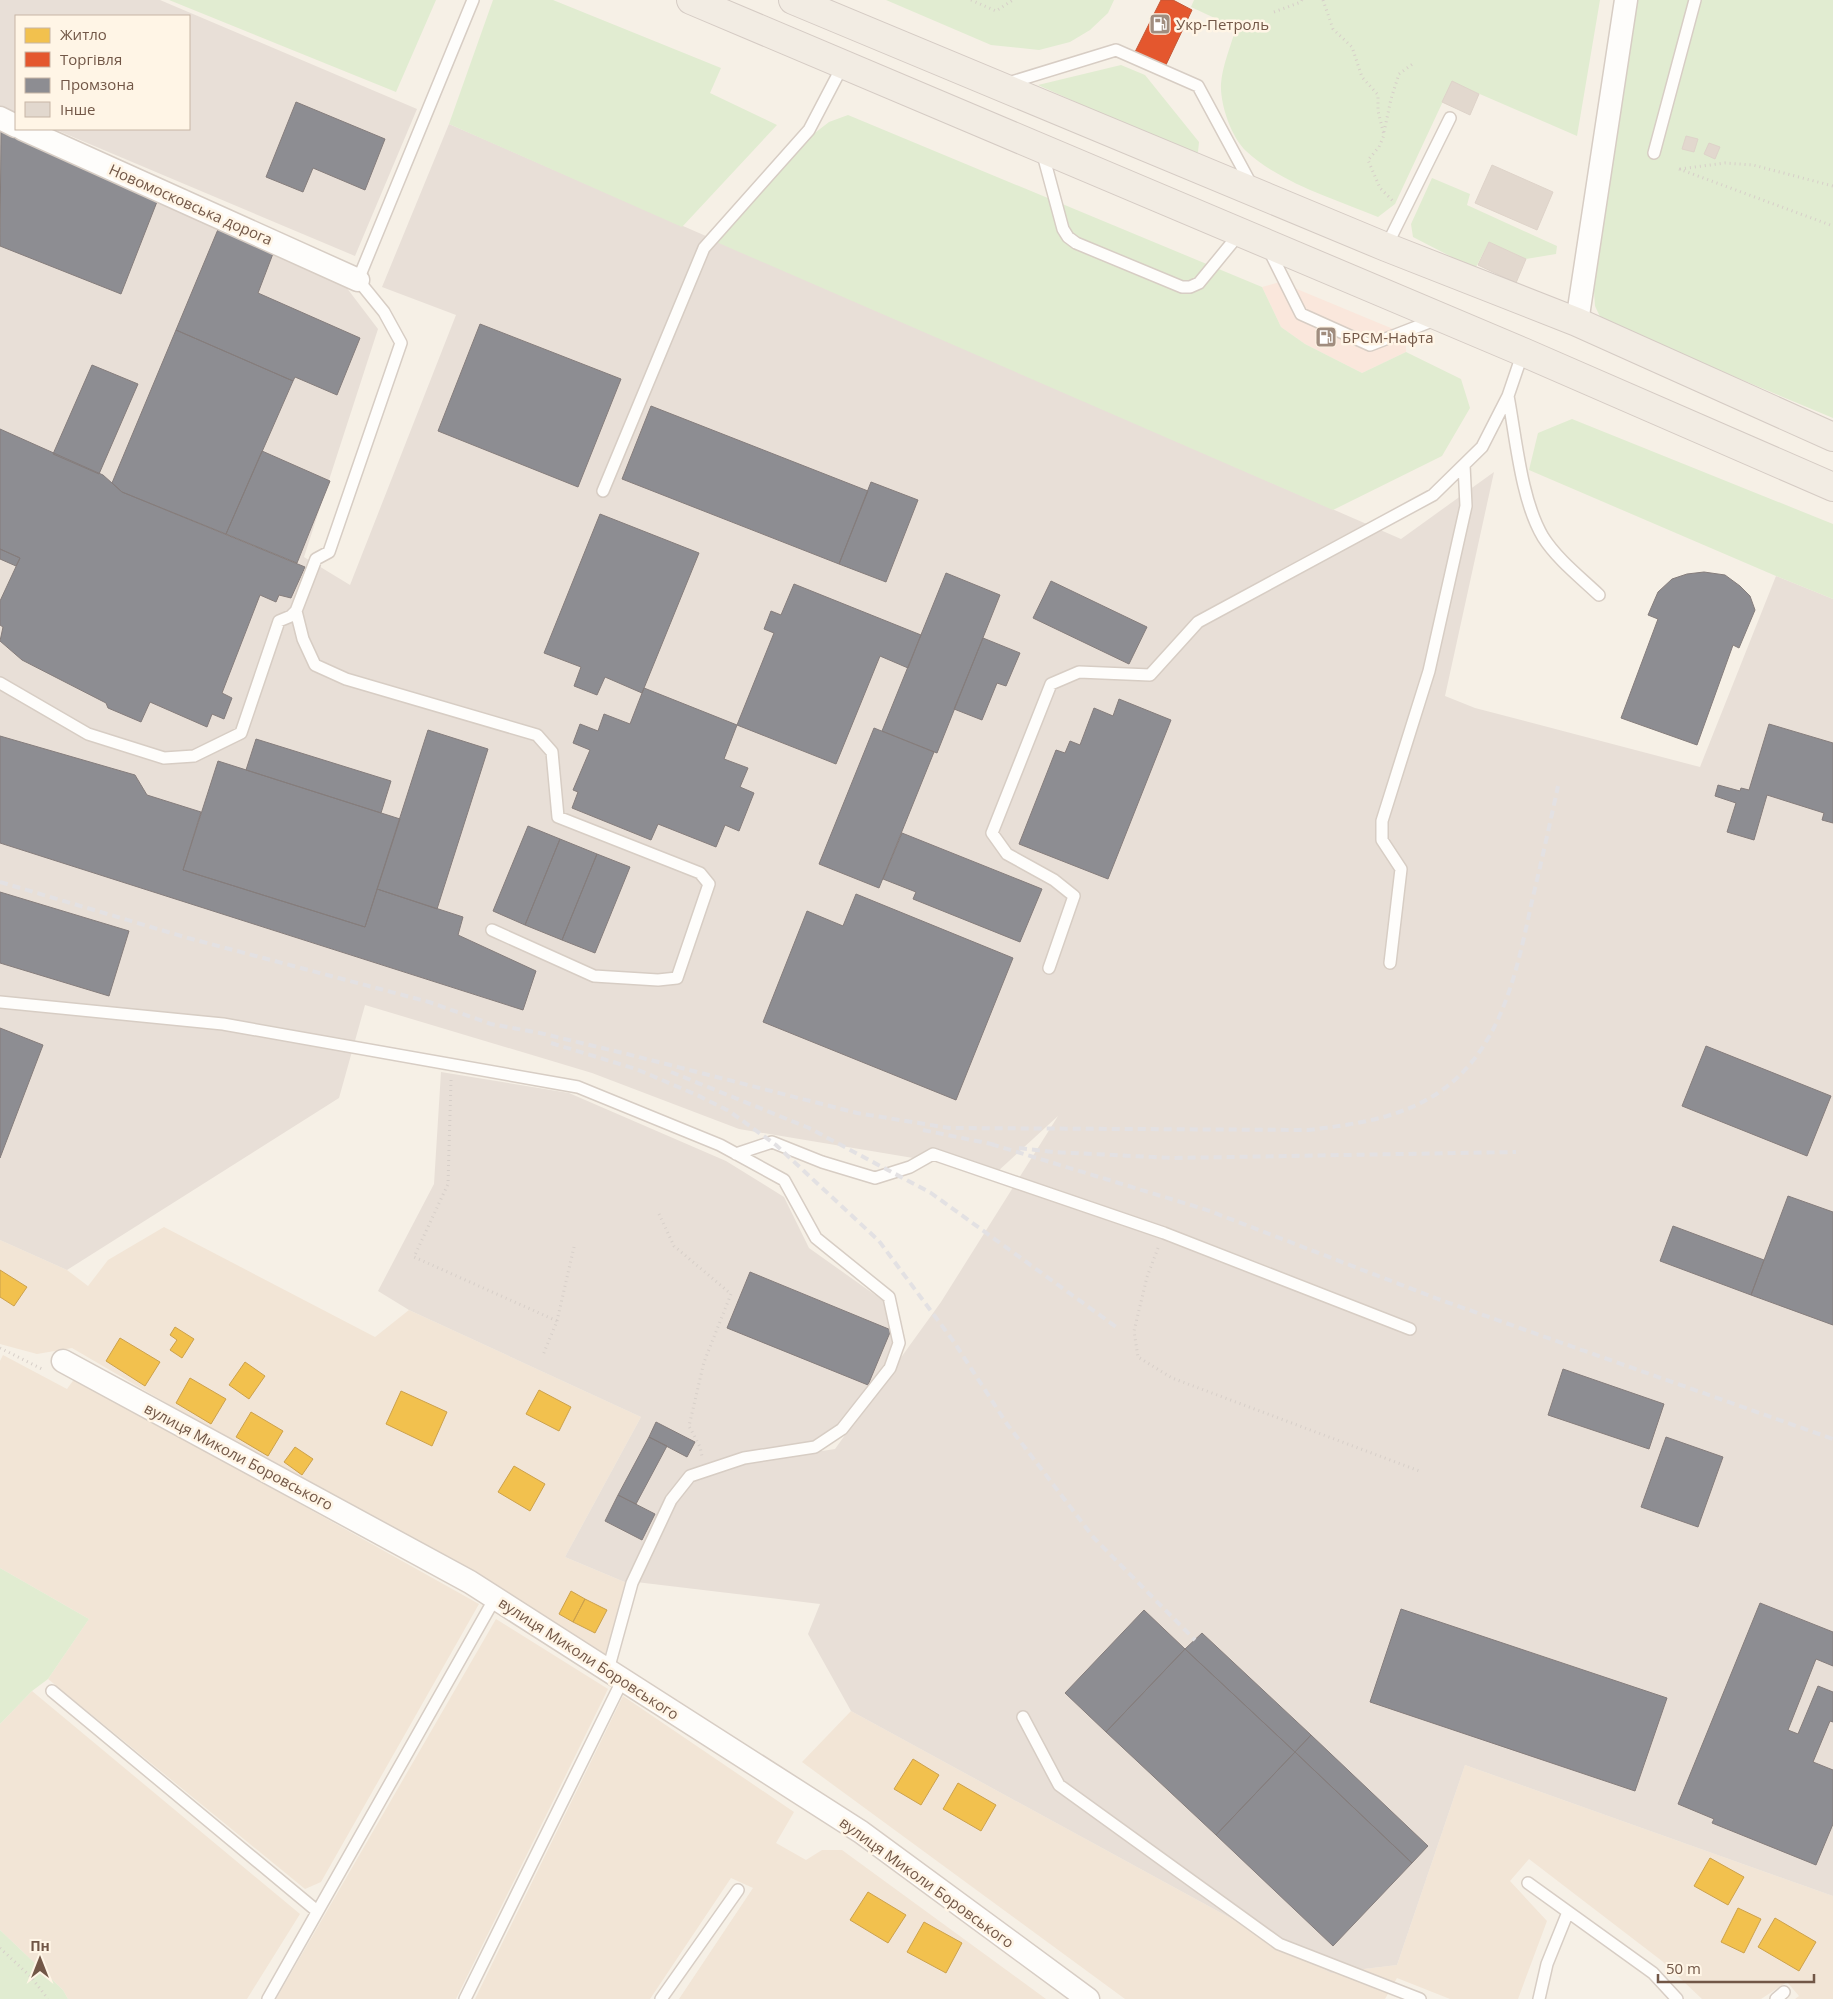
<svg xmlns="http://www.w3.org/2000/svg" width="1833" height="1999" viewBox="0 0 1833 1999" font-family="'Open Sans',sans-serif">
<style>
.residential{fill:#f2e5d6}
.commercial{fill:#fae7dc}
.industrial{fill:#e8dfd7}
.green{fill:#e1ecd1}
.homes{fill:#f2c14e;stroke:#cca14c}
.shops{fill:#e4572e;stroke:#c25736}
.industry{fill:#8d8d92;stroke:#857d7c}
.building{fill:#e2d8ce;stroke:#ded3c9}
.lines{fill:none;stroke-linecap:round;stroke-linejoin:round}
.service-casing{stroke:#d7cdc4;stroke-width:14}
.minor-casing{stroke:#d7cdc4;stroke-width:25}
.primary-casing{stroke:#d5cbc4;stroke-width:30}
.path{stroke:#d7cfc9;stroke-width:3;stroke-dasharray:1 4;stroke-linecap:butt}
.service{stroke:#fefdfb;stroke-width:11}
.minor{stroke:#fefdfb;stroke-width:22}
.primary{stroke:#f2ece3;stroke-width:28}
.rail{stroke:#e3e1e3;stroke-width:4;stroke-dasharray:8 5;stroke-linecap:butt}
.labels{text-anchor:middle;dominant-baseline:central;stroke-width:5;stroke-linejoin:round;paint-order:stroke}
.poi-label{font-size:15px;fill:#725747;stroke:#fff5e6;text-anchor:start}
.street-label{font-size:15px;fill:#725747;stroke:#fff5e6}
</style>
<rect width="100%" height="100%" fill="#f6f0e6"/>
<path class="residential" d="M164,1227l211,110 34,-27 232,107 -76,140 62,26 -23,75 -532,-310 -35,6 -37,-10v-104l67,30 21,16 20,-26z
M3,1355l64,34 8,-11 404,226 -158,278 -16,7 -257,-210 41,-60 -89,-51v-207z
M496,1619l112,70 -152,310h-180z
M32,1691l268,223 -53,85h-179l-5,-9 -63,-60v-206z
M623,1696l171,116 -18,31 30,17 16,-10h20l204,149h-367l74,-111 -22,-10 -81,121h-175z
M851,1711l480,262 66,-8 68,-200 368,131v103h-38l4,-3 -12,-14 -26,17h-59l-40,-38 -133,-102 -19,22 37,40 -29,78h-68l-53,-21 -12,21h-260l-323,-237z"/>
<path class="commercial" d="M1280,282l118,49 8,13v8l-44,21 -57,-29 -24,-17 -19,-40z"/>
<path class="industrial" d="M0,0h160l257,109 -62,147 -301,-127h135v-113h-173v97l-16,-7z
M449,124l952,415 93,-67 -49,224 30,12 225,59 76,-191 57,23v1297l-368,-131 -68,200 -66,8 -480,-262 -43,-77 12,-30 -184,-22 44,-86 18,-18 53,-16 84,-13 106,-147 117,-186 -61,56 -258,-43 -147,-56 -227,-68 -26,93 -272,172 -67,-30v-1115l340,154 38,50 -74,228 46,28 106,-270 -74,-28z
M441,1072l128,21 157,68 58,36 25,51 76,54 9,42 -9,24 -48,59 -23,14 -70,12 -56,20 -23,26 -38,84 -62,-26 76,-140 -232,-107 -31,-19 56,-107z"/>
<path class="green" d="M169,0h267l-40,92z
M493,0h60l168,68 -11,25 67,32 -95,102 -233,-103z
M886,0h228l-6,13 -18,17 -20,12 -31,8 -48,-5z
M1194,0h406l-23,136 -125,-54 -57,122 -17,13c-43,-18 -98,-34 -132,-66 -15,-14 -26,-47 -25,-67 1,-17 10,-39 15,-56l-45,-21z
M1635,0h198v418l-231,-97 -7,-15 -2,-28z
M1121,65l24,10 54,67 -1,10 -5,3 -155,-70z
M848,115l414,172 19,40 24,17 57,29 44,-21 55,27 9,29 -28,48 -109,54 -619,-269 93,-102 22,-17z
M1432,178l38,16 -3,11 90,41 -1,8 -30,5 -37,-17 -14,27 -62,-32 -2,-13z
M1572,419l261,105v75l-57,-23 -247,-106 9,-37z
M0,1568l89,51 -41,60 -16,12 -32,33z
M0,1930l63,60 5,9h-68z"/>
<path class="homes" d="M0,1270l27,17 -13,19 -14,-9z
M175,1327l19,12 -12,19 -12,-8 7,-10 -7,-5z
M120,1338l40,24 -15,24 -39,-25z
M245,1362l20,14 -16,23 -20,-14z
M190,1378l36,21 -15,25 -35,-21z
M539,1390l32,17 -12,24 -33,-17z
M401,1391l46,21 -15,34 -46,-22z
M251,1412l32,19 -15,25 -32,-19z
M295,1447l18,12 -11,16 -18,-13z
M514,1466l31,18 -15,27 -32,-19z
M571,1591l14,8 -12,23 -14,-8z
M585,1599l22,11 -12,23 -22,-11z
M913,1759l26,16 -18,30 -27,-16z
M958,1783l38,22 -15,26 -38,-22z
M1710,1858l34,19 -16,28 -34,-19z
M868,1892l38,23 -18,28 -38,-23z
M1738,1908l23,11 -17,34 -23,-11z
M1775,1918l41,24 -17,29 -41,-24z
M924,1922l38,21 -16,30 -39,-21z"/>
<path class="shops" d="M1161,0h12l19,10 -28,59 -31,-13z"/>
<path class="industry" d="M296,102l89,37 -20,51 -52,-22 -10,24 -37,-15z
M1,130l159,64 -39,100 -121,-48z
M219,227l55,24 -16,42 102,45 -23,57 -42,-18 -2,4 -117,-51z
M480,324l141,55 -43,108 -140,-56z
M176,330l117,51 -67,153 -104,-42 -10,-9z
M92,365l46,19 -39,90 -46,-20z
M651,406l217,85 -29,73 -217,-85z
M0,429l103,46 19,17 183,75 -14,31 -12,-3 -3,7 -16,-7 -38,98 10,5 -8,21 -12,-5 -5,13 -57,-25 -9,20 -33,-14 -2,-5 -84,-43 -22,-19 3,-14 -3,-2v-24l20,-43 -20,-9z
M262,451l68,30 -33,82 -71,-29z
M871,482l47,18 -32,82 -47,-18z
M600,514l99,39 -57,140 -37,-16 -8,18 -23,-9 7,-19 -37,-14z
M0,549l20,9 -4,8 -16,-7z
M1704,572l21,3 15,11 10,10 5,14 -16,38 -6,-3 -36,100 -76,-27 37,-99 -10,-4 10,-23 14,-13 15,-5z
M946,573l54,22 -63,158 -55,-22z
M1051,581l96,46 -18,37 -96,-46z
M794,584l127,51 -13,33 -28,-12 -44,108 -99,-39 37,-92 -10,-4 7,-18 10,4z
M983,638l37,15 -14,33 -9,-3 -15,37 -28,-11z
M644,688l93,37 -13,34 24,9 -8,19 14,6 -15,38 -14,-6 -9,22 -58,-23 -7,16 -79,-32 6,-16 -5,-2 17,-40 -17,-7 7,-19 18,7 6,-17 26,10z
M1119,699l52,21 -63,159 -89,-35 37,-94 9,3 5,-12 10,4 14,-37 19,8z
M1769,724l64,19v80l-11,-3 2,-7 -57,-18 -13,45 -27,-8 9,-29 -21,-7 3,-11 22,6 1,-3 8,2z
M874,728l60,24 -55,136 -60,-24z
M428,730l60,19 -51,160 -60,-20z
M0,736l135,39 12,20 54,17 -18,58 182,57 12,-38 86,28 -5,18 78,36 -13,39 -523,-167z
M256,739l135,42 -10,32 -135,-43z
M218,761l182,58 -35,108 -182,-57z
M528,826l32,13 -35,86 -32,-14z
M902,833l140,56 -22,53 -107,-43 3,-7 -33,-13z
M560,839l37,15 -35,86 -37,-15z
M597,854l33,13 -35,86 -33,-13z
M0,892l129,39 -20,65 -109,-33z
M856,894l157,64 -57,142 -193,-78 44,-111 36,15z
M0,1028l43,17 -43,113z
M1706,1046l125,50 -24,60 -125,-50z
M1788,1196l45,16v113l-82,-30z
M1673,1226l91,34 -13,35 -91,-34z
M750,1272l141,58 -23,55 -141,-57z
M1563,1369l101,35 -15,45 -101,-34z
M656,1422l39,20 -8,15 -38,-20z
M649,1437l18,9 -31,58 -18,-9z
M1666,1437l57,20 -25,70 -57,-20z
M618,1495l37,19 -13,26 -37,-19z
M1760,1603l73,29v34l-17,-7 -28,71 10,4 20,-48 15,6v30l-3,-1 -17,41 20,8v54l-17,41 -104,-42 2,-4 -36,-15z
M1401,1609l266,89 -32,93 -265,-89z
M1144,1610l41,39 -79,83 -41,-39z
M1202,1633l109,102 -16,17 -110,-103z
M1185,1649l110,103 -79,83 -110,-103z
M1311,1735l117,111 -16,17 -117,-111z
M1295,1752l117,111 -79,83 -117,-111z"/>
<path class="building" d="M1452,81l27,13 -9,21 -28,-13z
M1686,136l12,3 -4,13 -12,-3z
M1709,143l11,4 -5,12 -11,-5z
M1492,165l61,27 -16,38 -62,-27z
M1489,242l37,17 -10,24 -38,-18z"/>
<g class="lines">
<g class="service-casing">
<path id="service" d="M1005,84l111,-34 82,36 54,100
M1042,151l21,78 5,8 8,6 106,44h8l9,-4 41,-50
M1654,153l41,-153
M1386,247l64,-129
M1268,248l33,66 69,31 67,-26
M1508,396c8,42 13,104 35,141 14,22 37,40 56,58
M603,491l101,-243 105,-118 34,-65
M296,611l7,28 12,26 31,14 191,56 15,17 6,65 142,56 9,11 -32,94 -19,2 -64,-4 -102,-46
M0,683l88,51 76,24 30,-2 47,-23 38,-112 12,-5 5,-5 20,-52 13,-7 72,-209 -17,-31 -26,-32 115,-280
M1390,963l11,-94 -19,-29v-19l47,-150 37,-165 -2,-41
M1049,968l25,-72 -20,-16 -47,-26 -15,-21 59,-149 28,-12 71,3 48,-53 235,-127 49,-48 26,-51 15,-44
M0,1002l223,22 355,63 142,58 64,35 32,58 73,59 10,46 -9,25 -48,61 -27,18 -71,11 -54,18 -19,24 -39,83 -24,87
M736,1154l36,-12 50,20 53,16 35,-11 23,-13 231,79 246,96
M52,1691l265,220
M1023,1717l36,68 220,159 141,55
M1528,1883l125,90 24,26
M268,1999l227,-401
M465,1999l158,-320
M661,1999l77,-109
M1539,1999l8,-35 21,-52
M1776,1999l8,-7"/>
</g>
<g class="minor-casing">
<path id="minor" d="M0,118l16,8
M23,129l335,151
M1577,322l49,-322
M63,1361l407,221 391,250 227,167"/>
</g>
<g class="primary-casing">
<path id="primary" d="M691,0l832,352 310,135
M793,0l593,247 191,75 256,115"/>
</g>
<path class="path" d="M971,0l25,11 17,-11
M1323,0l10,29 19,18 10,30 16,18v16l6,24 -5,12 -11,13 12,28 13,13
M1274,12l27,-10 1,-2
M1384,132l7,-33 8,-25 15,-11
M1679,169l154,57
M1680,169l45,-6 28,2 80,21
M451,1080l-3,104 -34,73 143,64 -14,34
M659,1214l15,32 57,48 -27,68 -15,64 11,21 2,9
M1158,1248l-11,29 -13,54 4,26 34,21 250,94
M557,1321l17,-74
M0,1348l44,22
M0,1948l31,29 17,22"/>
<use href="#service" class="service"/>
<use href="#minor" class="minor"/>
<use href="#primary" class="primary"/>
<path class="rail" d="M0,882l188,56 241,64 62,22 49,9 87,21 230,59 92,15 360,2c46,-6 89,-11 129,-37 64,-43 79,-123 94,-192 9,-38 18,-77 26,-115
M551,1043l85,26 61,26 32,16 47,34 73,68 30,28 75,101 53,82 87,114 101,102
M671,1072l138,56 122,65 188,136
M923,1130l73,15
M991,1144l216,66 231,89 395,140
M1019,1148l34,4 120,6 343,-6"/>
</g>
<defs>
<g id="fuel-square" transform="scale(1.125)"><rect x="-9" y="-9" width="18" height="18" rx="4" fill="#a08d7f" stroke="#fff5e6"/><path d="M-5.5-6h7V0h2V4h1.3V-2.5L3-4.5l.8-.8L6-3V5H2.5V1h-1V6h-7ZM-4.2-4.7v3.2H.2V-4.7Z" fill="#fff"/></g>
</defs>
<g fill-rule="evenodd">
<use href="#fuel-square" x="1160" y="24"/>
<use href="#fuel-square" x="1326" y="337"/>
</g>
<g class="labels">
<g class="poi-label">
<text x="1176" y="24">Укр-Петроль</text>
<text x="1342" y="337">БРСМ-Нафта</text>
</g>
<g class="street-label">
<text transform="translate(191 204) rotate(24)">Новомосковська дорога</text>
<text transform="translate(239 1456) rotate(28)">вулиця Миколи Боровського</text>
<text transform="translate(589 1658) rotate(33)">вулиця Миколи Боровського</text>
<text transform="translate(927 1882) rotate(36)">вулиця Миколи Боровського</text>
</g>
</g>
<rect x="15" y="15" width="175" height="115" fill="#fff5e6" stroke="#c7b6a6"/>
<rect x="25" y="28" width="25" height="15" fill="#f2c14e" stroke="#c7b6a6"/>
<text x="60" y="40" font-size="15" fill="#725747">Житло</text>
<rect x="25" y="52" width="25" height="15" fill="#e4572e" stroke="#c7b6a6"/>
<text x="60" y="65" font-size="15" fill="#725747">Торгівля</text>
<rect x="25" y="78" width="25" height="15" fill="#8d8d92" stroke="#c7b6a6"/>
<text x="60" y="90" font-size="15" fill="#725747">Промзона</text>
<rect x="25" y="102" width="25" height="15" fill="#e2d8ce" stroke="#c7b6a6"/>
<text x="60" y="115" font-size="15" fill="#725747">Інше</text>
<g transform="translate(40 1959)" stroke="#fff5e6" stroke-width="4" paint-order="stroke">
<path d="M0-4L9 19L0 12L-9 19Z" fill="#725747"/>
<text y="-8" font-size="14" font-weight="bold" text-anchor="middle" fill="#725747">Пн</text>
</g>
<path d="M1658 1974v8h156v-8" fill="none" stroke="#725747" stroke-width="2.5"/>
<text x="1666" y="1974" font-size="15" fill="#725747" stroke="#fff5e6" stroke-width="4" paint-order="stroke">50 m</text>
</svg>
